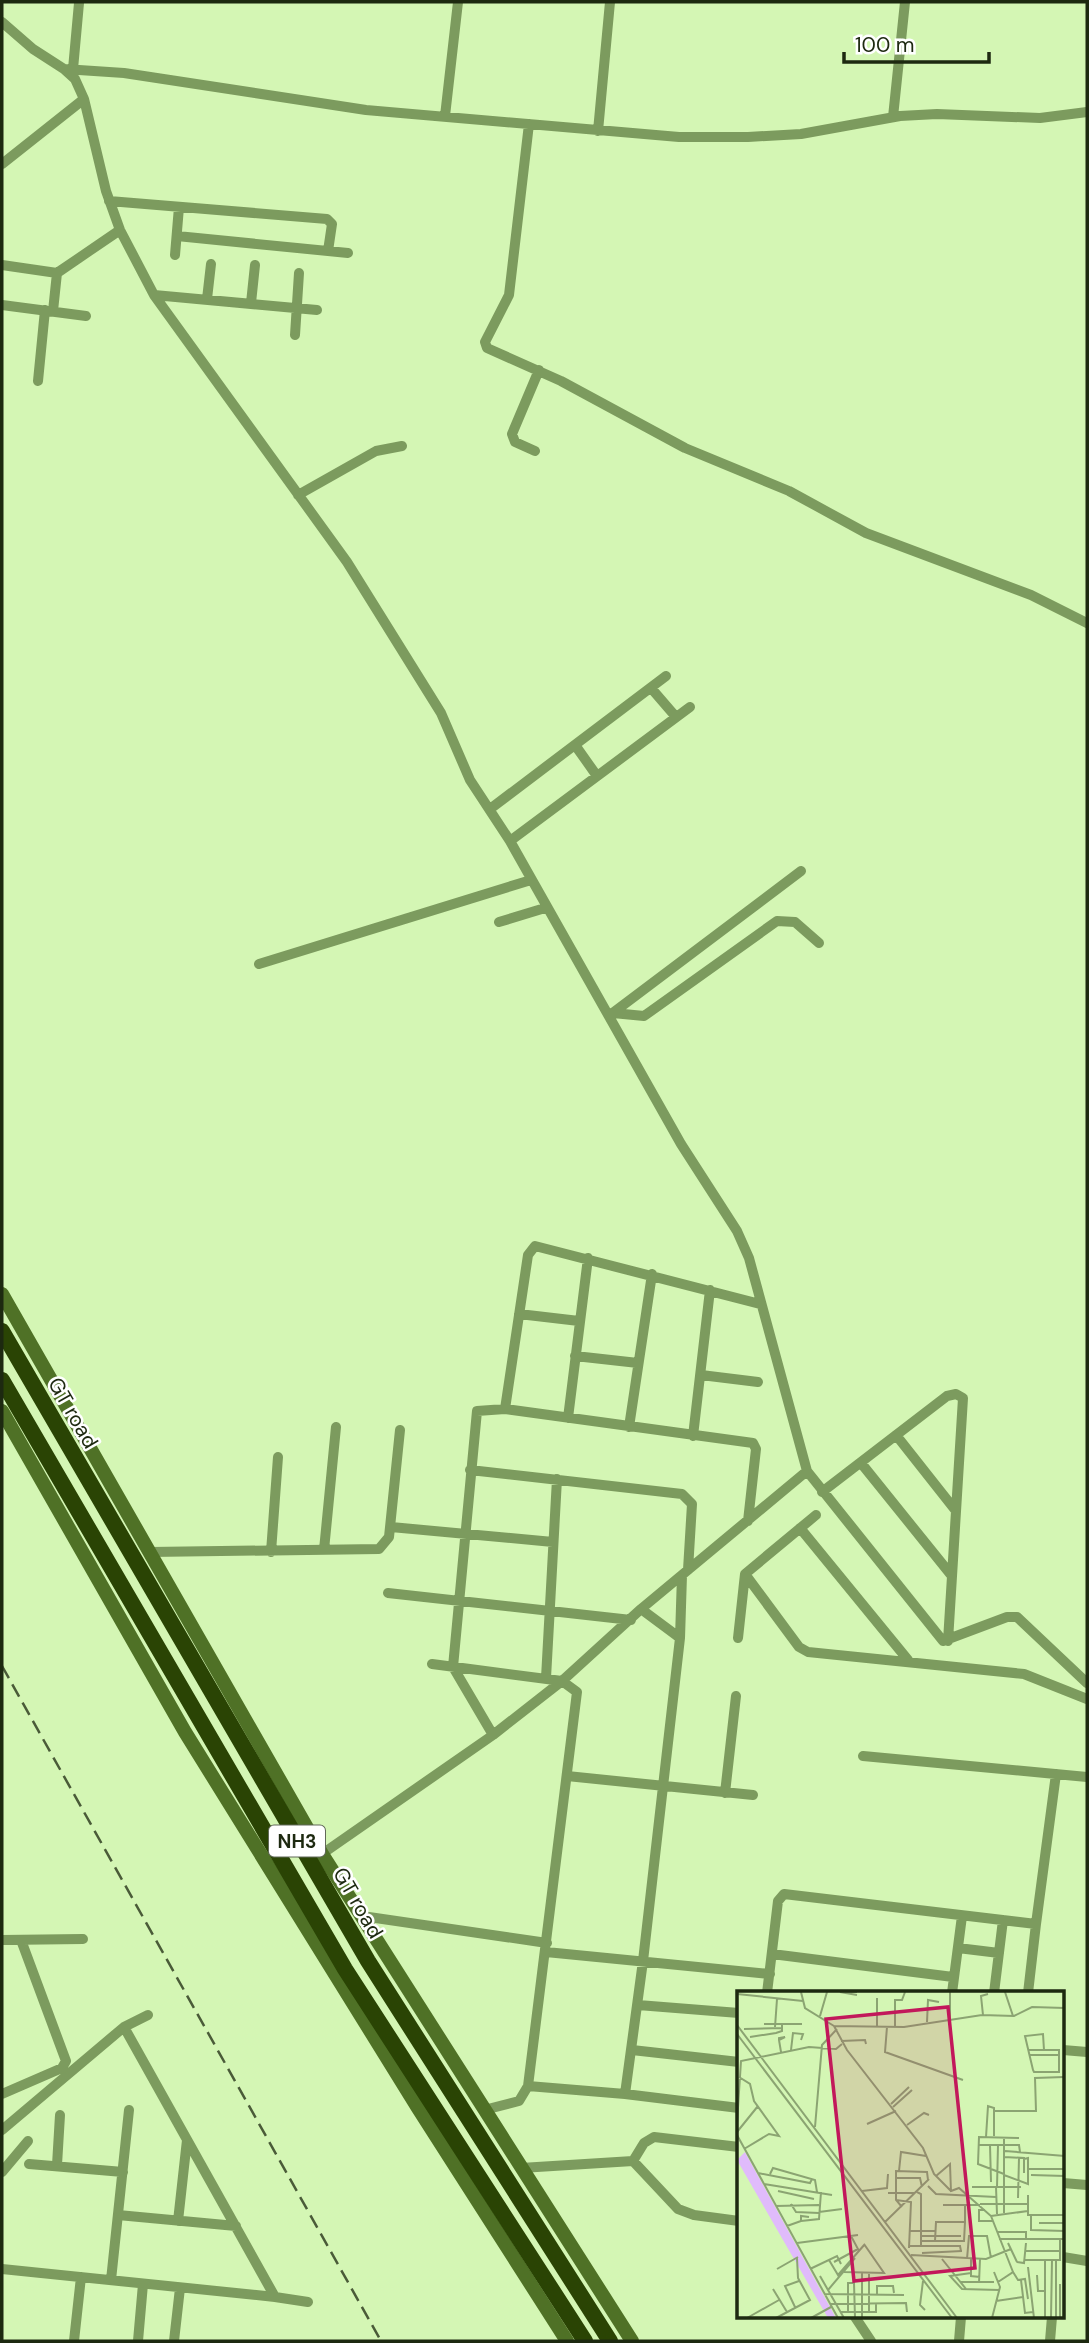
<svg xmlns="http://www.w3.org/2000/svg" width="1089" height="2343" viewBox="0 0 1089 2343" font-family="'DM Sans',sans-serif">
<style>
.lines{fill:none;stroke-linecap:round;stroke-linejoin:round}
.minor{stroke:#7c9b5e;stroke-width:10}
.secondary{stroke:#4f7126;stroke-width:14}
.trunk{stroke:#2a4404;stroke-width:16}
.rail{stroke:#4a5b38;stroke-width:2.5;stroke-dasharray:14 7;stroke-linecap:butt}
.labels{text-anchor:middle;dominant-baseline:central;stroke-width:5;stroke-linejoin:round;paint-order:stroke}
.shield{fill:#fff;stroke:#616958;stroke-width:2}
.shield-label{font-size:19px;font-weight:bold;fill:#1d2910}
.street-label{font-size:21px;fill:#1d2910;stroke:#fff}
.inset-road{fill:none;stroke:#8ba472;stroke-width:2}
.view{fill:#c2185b;fill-opacity:0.15;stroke:#c2185b;stroke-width:3.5}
.inset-edge{fill:none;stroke:#1d2910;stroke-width:3.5}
</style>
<rect width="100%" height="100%" fill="#d4f6b4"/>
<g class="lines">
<path class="minor" d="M2,22l31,27 31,20
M73,69l6,-66
M1087,112l-47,6 -103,-4 -37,2 -99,18 -53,3h-69l-313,-27 -242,-37 -60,-4 11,10 9,20 22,92 14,39 34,65 193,267 94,151 29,67 40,61 171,303 56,87 12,27 58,213 136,170 64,-24h10l70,66
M445,116l13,-114
M893,117l12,-115
M529,124l-20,171 -24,47 2,6 74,33 124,67 104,43 77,42 165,62 56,28
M598,131l12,-129
M2,164l82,-65
M109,201l218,18 5,5 -4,27
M177,236l171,17
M175,255l4,-48
M2,265l55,8 63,-43
M154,295l163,15
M207,299l4,-35
M251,303l4,-38
M2,305l84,11
M53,311l4,-38
M295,335l4,-62
M38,381l7,-71
M535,451l-20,-9 -3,-8 27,-64
M298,495l78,-44 26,-5
M651,688l25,29
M575,745l22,31
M490,809l176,-133
M510,841l180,-134
M499,922l46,-14
M259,964l272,-84
M613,1013l31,3 133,-95 18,1 24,21
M610,1015l191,-144
M519,1314l60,7
M575,1356l63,7
M701,1375l57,7
M505,1409l23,-154 7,-9 225,58
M568,1418l20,-160
M629,1427l23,-153
M896,1435l60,76
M693,1436l17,-146
M861,1463l91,113
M470,1470l212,24 10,10 -4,66
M822,1492l125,-96 9,-2 7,4 -15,243
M391,1527l162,15
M800,1528l108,132
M324,1550l12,-123
M150,1552l229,-3 10,-12 11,-107
M271,1552l7,-95
M745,1574l54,73 9,5 216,22 63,25
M388,1593l243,27
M680,1638l2,-63
M738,1638l7,-64 71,-59
M432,1664l130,17 15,11 -49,394 -9,15 -35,9
M546,1678l11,-199
M493,1735l-40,-68 24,-256 28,-2 248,34 3,6 -8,72
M863,1756l224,21
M567,1776l186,19
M725,1793l11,-97
M322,1854l171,-119 69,-54 79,-72 166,-138
M362,1916l185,27
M2,1940l81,-1
M958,1948l41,5
M546,1952l224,22
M772,1954l181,23
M767,1993l11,-92 6,-7 252,30 20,-150
M952,1993l10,-77
M994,1993l9,-73
M1028,1993l8,-69
M638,2005l101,8
M632,2050l107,12
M1063,2050l24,2
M528,2086l97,8 18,-133 37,-323 -39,-29
M2,2094l60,-26 4,-7 -45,-121
M625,2094l114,14
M2,2130l122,-103 24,-12
M633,2161l11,-18 10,-6 85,10
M29,2164l94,8
M57,2165l3,-50
M521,2168l112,-7 45,48 16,6 45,6
M2,2172l26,-31
M1063,2183l24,2
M118,2215l118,11
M178,2221l9,-81
M1063,2257l24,4
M2,2269l273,28 -151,-270
M111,2280l18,-170
M275,2297l33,5
M855,2317l16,24
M74,2341l7,-64
M138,2341l5,-57
M174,2341l6,-53
M959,2341l2,-24
M1050,2341l2,-24"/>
<path class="secondary" d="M2,1294l320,560 310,487
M2,1411l183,321 233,376 149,233"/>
<path class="trunk" d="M2,1331l366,630 242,380
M2,1380l343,589 240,372"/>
<path class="rail" d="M2,1666l379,675"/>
</g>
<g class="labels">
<rect class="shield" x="269" y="1825.5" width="56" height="31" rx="5"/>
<g class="shield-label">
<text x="297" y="1841">NH3</text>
</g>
<g class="street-label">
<text transform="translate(73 1413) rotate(60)">GT road</text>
<text transform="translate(358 1903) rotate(60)">GT road</text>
</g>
</g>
<g transform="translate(737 1991)">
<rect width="327" height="327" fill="#d4f6b4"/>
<path d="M8,161l91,166h-8l-91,-158z" fill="#e0bbfb"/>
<path class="inset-road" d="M64,1l4,16 29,18M268,1l8,24M0,3l66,7M120,4l-17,-3h17M246,24l-2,-19 7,-2M83,25l7,-24M213,28v-27M190,31l1,-22 11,2M27,33h38M0,34l220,293M38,36l2,-28M140,36v-29M150,36l-2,25 78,28M158,36v-27h7l3,-8M7,38l38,-1M0,43l215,284M13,46l26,-4 6,-2v-7M42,49l6,-3 -6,1v2l2,12M104,50l24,-1 1,4M54,59l2,-17 10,1 -2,6M292,59h30v22h-25l-1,-2 -8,-34 18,-2 1,16M293,64h29M2,86l11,7 4,17 25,35 -10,-2 -25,15M154,113l18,-17M156,116l19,-17M257,120h42l-1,-33 29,-1M0,132l4,-62 68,-14 27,2 6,-5M130,133l29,-13M170,134l17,-12 5,2M78,136l7,-82 15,-16M0,141l21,-26M0,144l101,183M249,146l2,-31 6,2v28M242,154h40l1,7M253,154l1,37M268,160l60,5M267,166l20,1v15M291,178h37M162,180l2,-19 25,4M21,182l52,10 2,-4M33,183l3,-6 42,12 2,12M267,183l-26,-10 1,-27 40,1M267,184l24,9v-26l-4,1M294,184l34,1M199,185l14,-12 1,28M159,187h24l2,9M27,193l68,11M191,195l8,8 60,3M235,196h49M259,196l1,27M260,196l1,-42M41,200l36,8M125,200l25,-3 1,-14M151,202h27M291,204v20h37M281,207l1,-40M159,209l15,2 -2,46M54,213l5,8 23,1M243,213h48M206,214h37M39,215l43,-1M165,216l-6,-7v-29l31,1 1,8M248,219h-6v11h14M82,221l23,-3M267,222v-76M294,224v15l34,1M254,225l37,-5M64,230l18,-2 2,-27M148,231l44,-43M302,232h26M50,235l14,-5v-5l8,1M173,240h25M260,241h29v7M184,245h40M262,248h66M184,250h43l1,-19M198,250l1,-19h29v-17M60,252l61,-8M271,252l9,19M173,255h11v-52l-4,-2M184,255h39l1,5M288,260h35M185,262l40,-2M174,264l75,4 25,-10M205,268l24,30M230,268l2,-23h18l4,22M234,268v17l9,1M92,269l9,15 27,-31M288,269h35v-21M97,271l24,-13 -7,-13M280,271l7,1 2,-20M291,276l6,51M40,278l21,-12M73,278l27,-13 4,8M107,281l40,1 -20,-29M276,281l5,8 7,-1 3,20M125,282v45M132,282v39M234,282l-21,3 12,13 37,1M300,284l1,16h7M83,285l24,42M284,289l4,33 8,-1M186,290l-3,24 5,5M224,291h33M261,291l15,-10 -22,-56 -32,-28 -8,3 -17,-17 -11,-26 -76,-98 -13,-24 70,1 78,-12 32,1 18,-9 33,1M242,292l1,-24M36,298l14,23M91,299l27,-32M87,303l80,1M140,303v-8h16l1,7M259,310l27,-4M93,313l76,-1 1,9M58,316l-10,-21 14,-5M104,321h35v-9M111,321v-29h6l1,35M10,327l32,-18M39,327l34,-18 -12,-22 -1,-20M74,327l20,-11M255,327l8,-31 -6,-15M308,327v-58M314,327l1,-58M319,327v-58M323,327v-34"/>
<path class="view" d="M211,16l27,261 -121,13 -28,-262z"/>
<rect width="327" height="327" class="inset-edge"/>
</g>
<rect width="1089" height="2343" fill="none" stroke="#1d2910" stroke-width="7"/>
<path d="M844 52v10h145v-10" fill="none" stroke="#1d2910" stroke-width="3.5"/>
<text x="855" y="52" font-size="21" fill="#1d2910" stroke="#ffffff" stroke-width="5" paint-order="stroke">100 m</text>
</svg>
